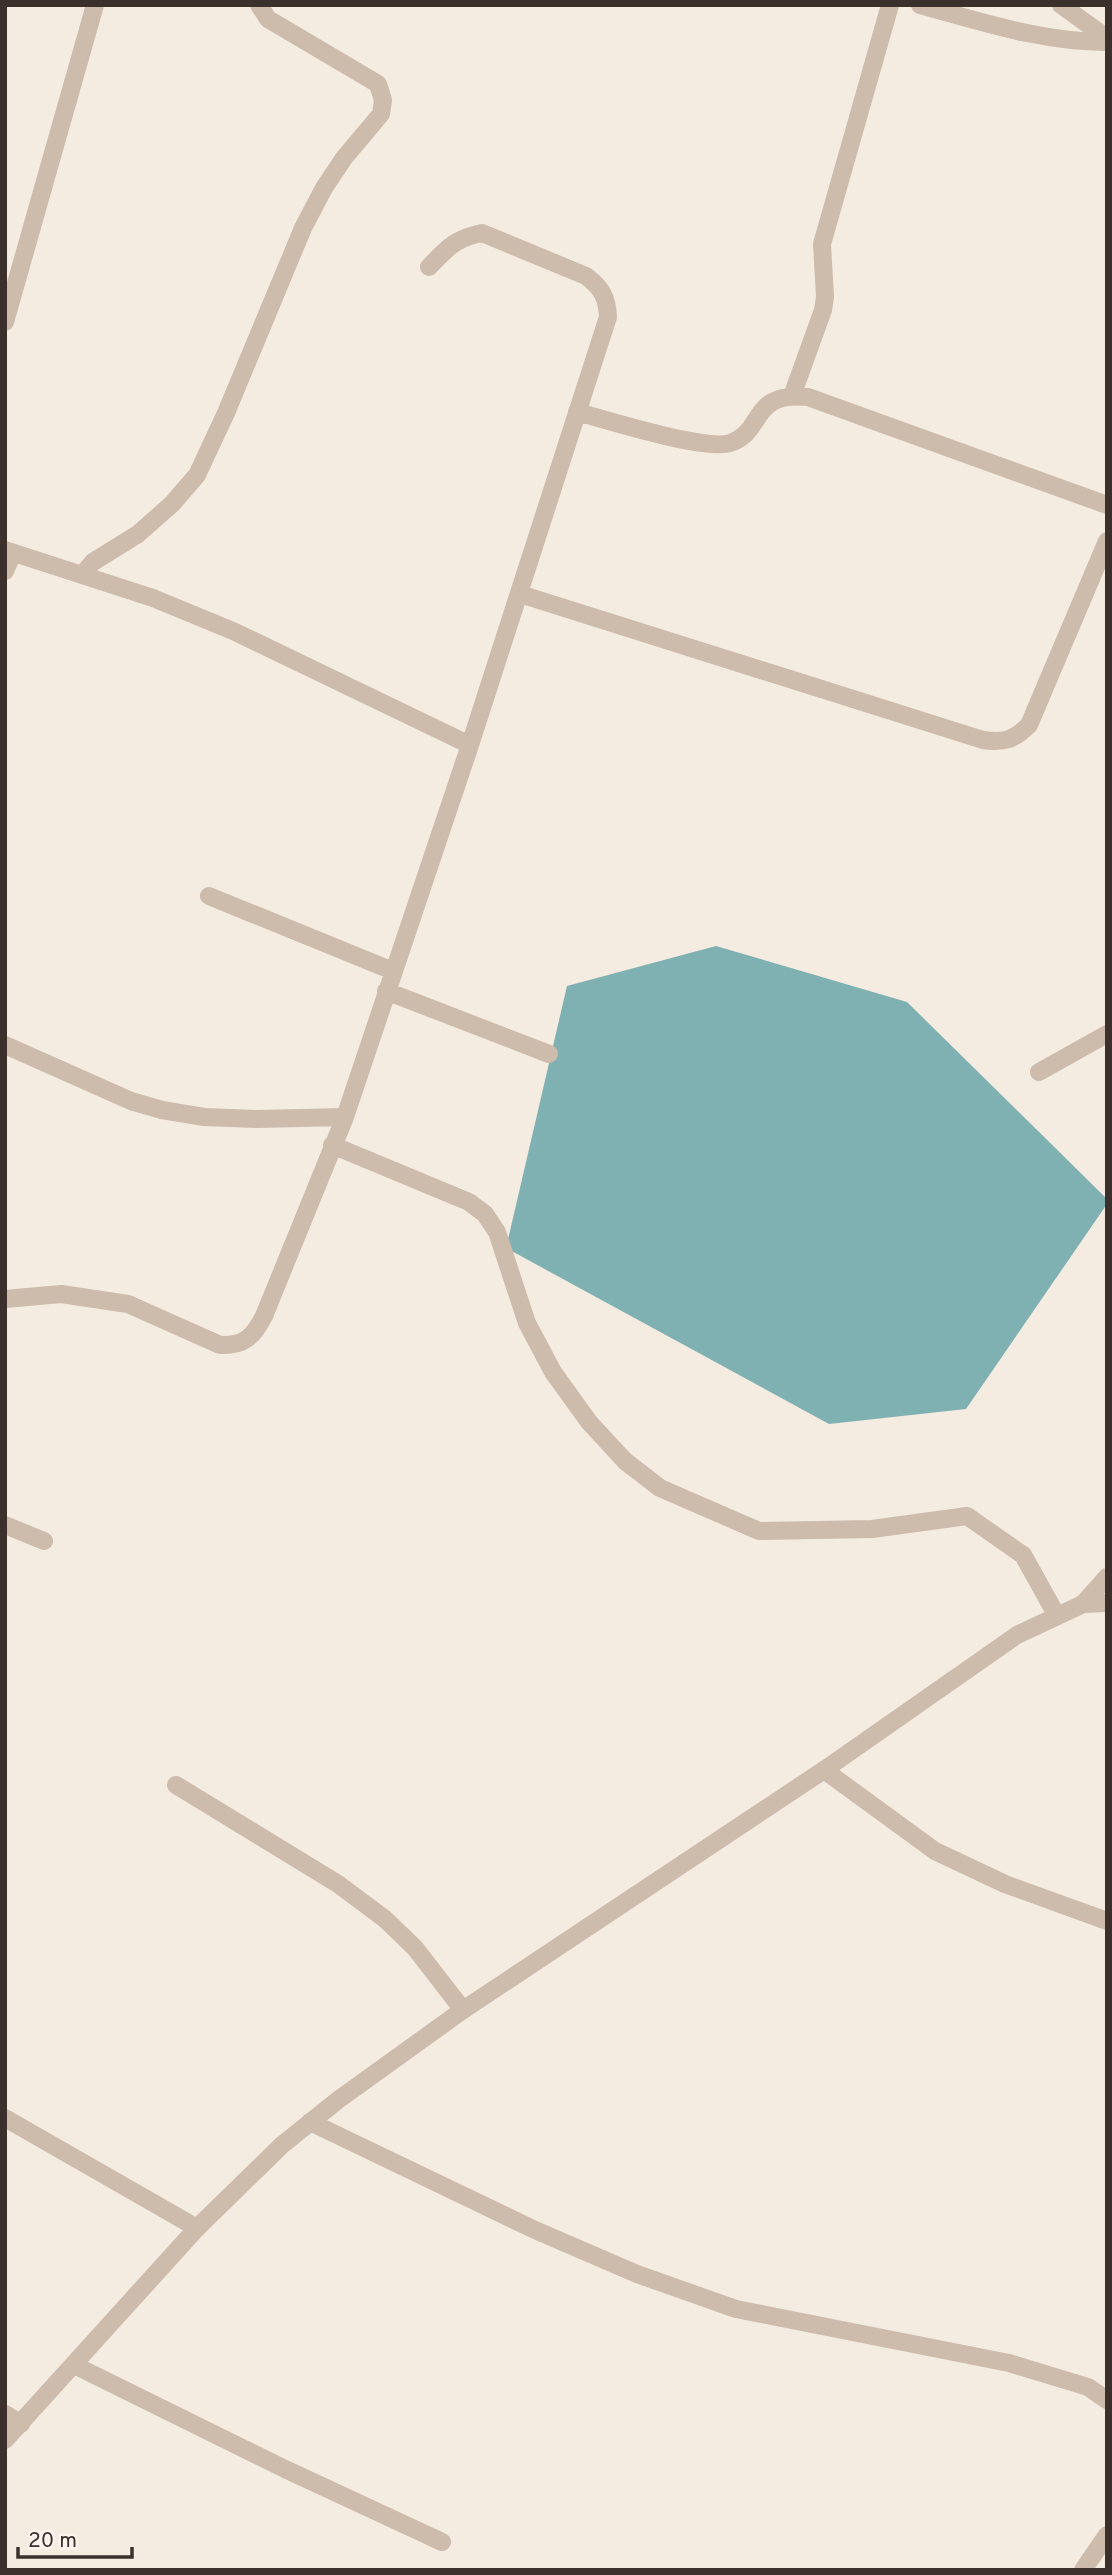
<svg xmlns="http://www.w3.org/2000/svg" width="1112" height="2575" viewBox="0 0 1112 2575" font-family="Overpass,sans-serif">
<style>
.water{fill:#7fb0b2}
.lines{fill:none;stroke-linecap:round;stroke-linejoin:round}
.minor{stroke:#cdbbac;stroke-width:18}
.tertiary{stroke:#cdbbac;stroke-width:18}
</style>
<rect width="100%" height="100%" fill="#f4ebe1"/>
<path class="water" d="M716,946l191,56 200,197v5l-141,205 -137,15 -323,-176 61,-262z"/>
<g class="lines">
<path class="minor" d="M920,5c62,17 122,37 187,37
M429,267c18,-19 27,-29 53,-34l104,43c16,12 21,21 22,41l-138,428
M5,322l90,-317
M792,396l31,-86 2,-13 -3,-53 68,-239
M577,412c30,8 128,39 153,31 35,-11 19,-52 78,-46l299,108
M5,550l148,48 80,33 237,114 -125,372 -81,199c-11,21 -20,30 -44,29l-92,-41 -67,-10 -56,5
M5,571l8,-18
M82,575l11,-13 45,-28 34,-30 25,-29 29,-62 77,-185 21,-40 20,-30 37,-44 2,-14 -5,-16 -110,-65 -9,-14
M520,594l463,146c21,3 31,0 46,-15l78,-184
M209,896l184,75
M386,991l163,63
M5,1045l126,56 31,9 42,7 53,2 88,-2
M1039,1072l68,-38
M332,1145l137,57 16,12 12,18 30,91 26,49 36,50 36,39 35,27 99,43 113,-2 95,-13 56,39 34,61
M5,1525l39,16
M1083,1604l24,-27
M824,1770l111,81 70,33 102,37
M176,1785l162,99 47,35 30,29 48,62
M5,2118l192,110
M310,2122l225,108 102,44 99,35 273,54 79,24 19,13
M74,2365l211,104 157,73
M5,2414l16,10
M1083,2570l24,-35"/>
<path class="tertiary" d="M1061,5l46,33
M5,2440l192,-212 85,-83 56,-45 125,-90 361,-240 193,-135 66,-31 24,-1"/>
</g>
<rect width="1112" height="2575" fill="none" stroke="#3b302b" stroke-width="14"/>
<path d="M18 2547v10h114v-10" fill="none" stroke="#3b302b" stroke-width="3.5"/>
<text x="28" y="2547" font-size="21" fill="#3b302b" stroke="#fbf5ee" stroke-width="5" paint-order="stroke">20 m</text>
</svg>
